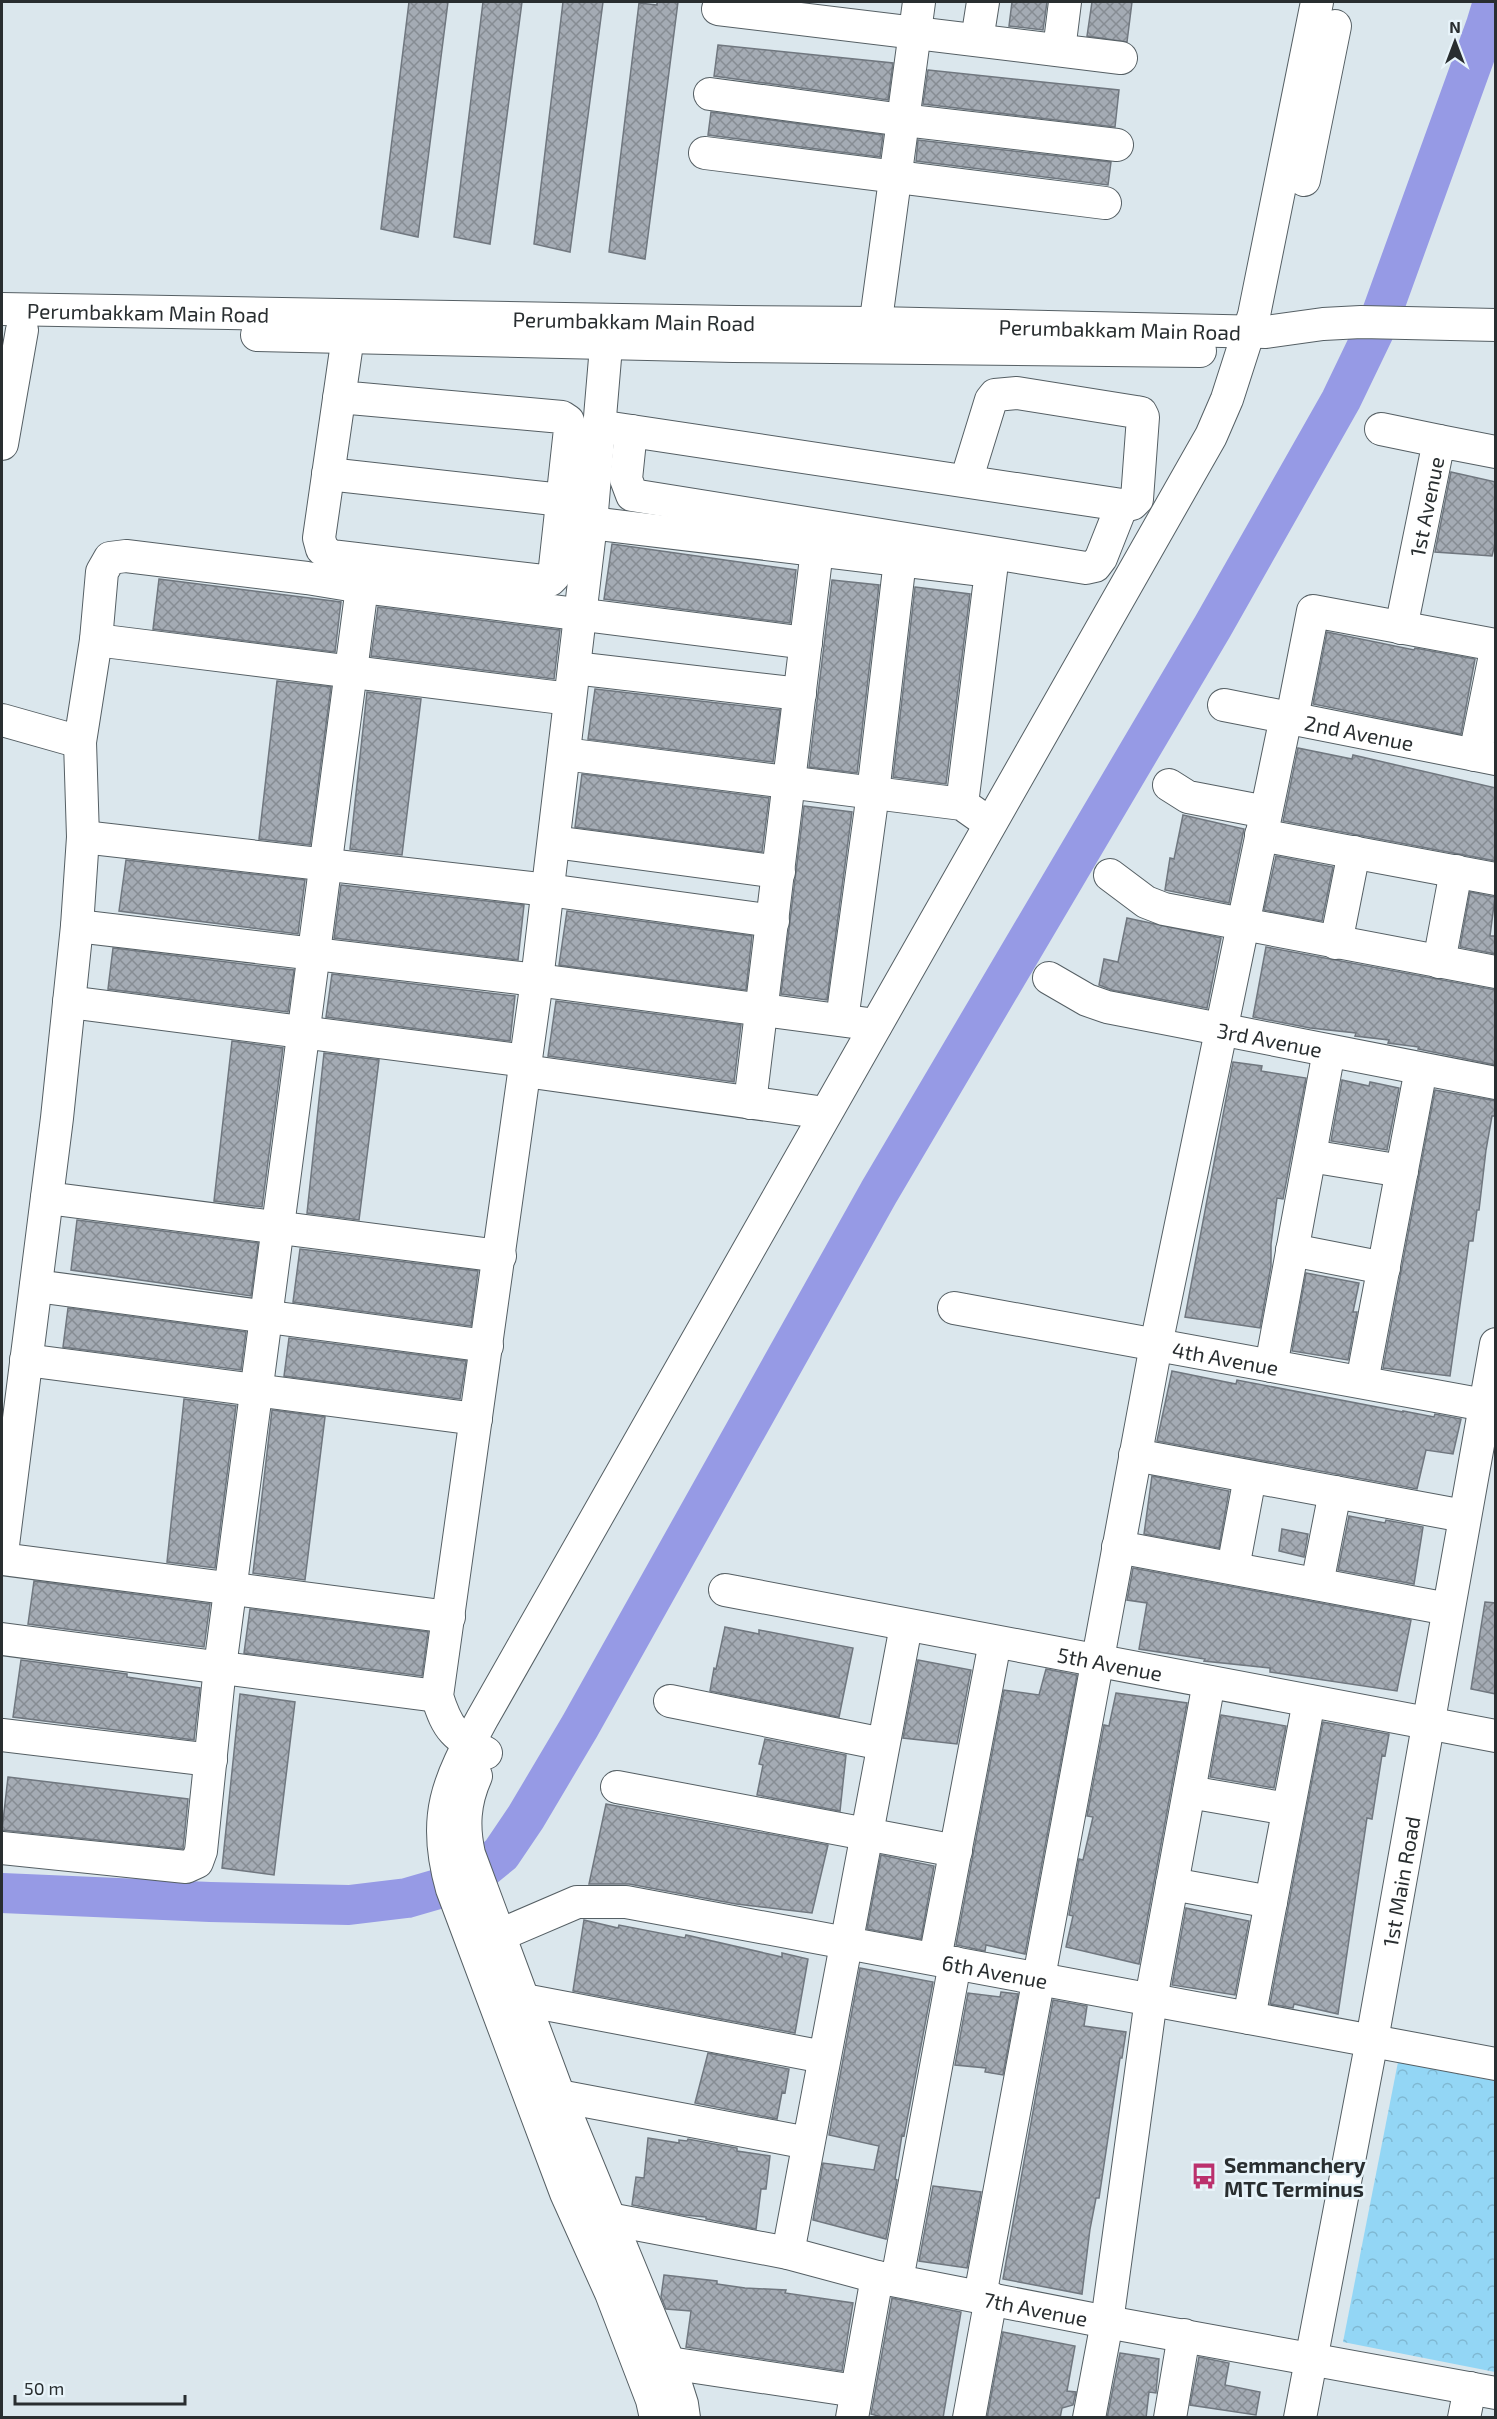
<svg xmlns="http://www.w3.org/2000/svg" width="1497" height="2419" viewBox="0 0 1497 2419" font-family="'Exo 2',sans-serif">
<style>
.park{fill:url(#park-crowns)}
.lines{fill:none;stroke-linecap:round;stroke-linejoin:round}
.river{stroke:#969ae5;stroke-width:40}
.building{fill:url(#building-cross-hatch);stroke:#70777f;stroke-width:1.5}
.minor-casing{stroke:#555f64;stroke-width:34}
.minor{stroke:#fff;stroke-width:32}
.labels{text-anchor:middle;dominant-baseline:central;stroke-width:5;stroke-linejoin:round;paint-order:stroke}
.street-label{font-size:21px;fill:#292e30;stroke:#e8f4fa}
.poi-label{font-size:21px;font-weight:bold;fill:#292e30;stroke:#e8f4fa;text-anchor:start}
</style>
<defs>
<pattern id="park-crowns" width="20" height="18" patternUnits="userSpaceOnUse" patternTransform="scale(1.5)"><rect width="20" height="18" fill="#93d6f5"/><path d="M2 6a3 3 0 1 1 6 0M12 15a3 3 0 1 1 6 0" fill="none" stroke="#7fb8d2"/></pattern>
<pattern id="building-cross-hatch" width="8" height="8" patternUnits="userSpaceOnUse" patternTransform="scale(1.5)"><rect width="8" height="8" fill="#a4abb4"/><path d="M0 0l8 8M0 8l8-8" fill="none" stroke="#868c93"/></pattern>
</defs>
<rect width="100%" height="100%" fill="#dbe7ed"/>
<path class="park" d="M1398,2062l97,19v291l-152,-30z"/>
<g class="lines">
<path class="river" d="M2,1893l208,9 139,3 58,-7 62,-18 32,-26 25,-37 54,-91 299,-534 334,-566 128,-226 38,-79 107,-296 7,-23"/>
</g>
<path class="building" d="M409,2h39l-30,235 -37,-8z
M483,2h39l-32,242 -36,-7z
M563,2h40l-33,250 -36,-8z
M657,2h21l-33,257 -36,-7 30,-249 18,2z
M1012,2h35l-4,28 -34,-4z
M1092,2h40l-5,40 -40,-6z
M718,45l175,18 -5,37 -174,-24z
M928,70l191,20 -4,37 -192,-23z
M711,112l172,23 -3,22 -172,-22z
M918,140l193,22 -3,23 -192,-24z
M1451,472l45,10v58l-4,16 -57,-4z
M612,544l184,26 -6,53 -186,-24z
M159,579l182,23 -6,50 -182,-23z
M832,580l47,5 -22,188 -48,-6z
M915,587l55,7 -24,190 -53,-7z
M378,607l182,23 -6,49 -183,-23z
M1327,632l87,18 1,-2 60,11 -14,75 -148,-30z
M277,681l54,6 -21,158 -51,-6z
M595,689l185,21 -7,52 -185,-23z
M367,692l54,7 -19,156 -52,-6z
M1298,748l54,11 1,-4 143,33v73l-213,-40z
M582,774l187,24 -7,54 -187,-25z
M804,806l48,6 -25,188 -46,-6z
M1183,815l61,14 -15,74 -64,-13 5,-32 4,1z
M1276,856l57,11 -11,54 -58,-11z
M126,860l179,20 -7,54 -179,-23z
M341,885l183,20 -6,55 -184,-22z
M1470,892l25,5 -5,39h6v18l-36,-7z
M567,911l185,25 -6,54 -187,-25z
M1127,918l94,20 -14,70 -95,-18 -13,-5 5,-26 14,3z
M1266,947l230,43v75l-78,-16 1,-2 -31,-4 1,-3 -34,-4 1,-3 -46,-5 -57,-11z
M113,948l181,22 -6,42 -180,-23z
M332,974l183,22 -5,45 -184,-24z
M556,1001l185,24 -7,57 -186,-26z
M232,1041l51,7 -21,159 -48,-6z
M324,1053l55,7 -20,160 -52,-7z
M1233,1062l29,4 -1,5 45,7 -23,121 -6,-1 -6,46v22l-11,62 -75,-11z
M1342,1080l27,6 1,-4 29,6 -12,62 -56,-9z
M1435,1090l61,11v15h-4l-6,34 -7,60h-2l-4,31h-4l-19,135 -67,-8z
M77,1220l181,23 -7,53 -180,-26z
M300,1249l178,22 -7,55 -178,-24z
M1306,1273l53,10 -6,29h4l-9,48 -56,-9z
M68,1308l178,24 -5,38 -178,-23z
M289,1338l177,23 -6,38 -176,-23z
M1172,1371l64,13 1,-4 166,32v-1l31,6 1,-3 26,5 -8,35 -27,-4 -9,39 -260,-48z
M184,1399l52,7 -21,162 -48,-6z
M272,1410l53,7 -20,163 -52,-7z
M1152,1476l77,15 -10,57 -75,-14z
M1349,1516l36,7 1,-3 37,7 -9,57 -76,-14z
M1282,1529l26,5 -4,23 -25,-6z
M1133,1568l278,52 -14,71 -127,-19v-4l-66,-7 1,-2 -66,-10 8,-46 -20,-3z
M34,1581l176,23 -6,43 -176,-23z
M1485,1602l11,1v91l-25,-5z
M250,1609l178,23 -6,44 -178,-23z
M725,1627l34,7v-4l94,18 -14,69 -129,-26 4,-23 2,1z
M21,1660l106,14v3l73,11 -6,52 -181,-23z
M918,1660l53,10 -14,74 -54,-6z
M1046,1669l31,6 -52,279 -39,-9 -1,6 -29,-6 48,-255 35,5z
M1116,1693l71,10 -48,261 -73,-17 7,-31 -4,-1 10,-56 4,1 10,-43 -6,-1 17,-91 5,1z
M240,1694l55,8 -21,173 -52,-7z
M1221,1715l65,11 -12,62 -64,-11z
M1323,1722l66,12 -4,22 -3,-1 -10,64 -5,-1 -29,196 -44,-10 -1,4 -23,-4z
M765,1739l81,16 -6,56 -83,-16 6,-30 -4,-1z
M8,1777l180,22 -5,50 -181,-19z
M606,1804l222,41 -16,68 -76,-9 -107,-20h-40z
M881,1855l53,11 -13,73 -54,-10z
M1186,1908l63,13 -14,74 -63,-10z
M584,1920l34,8 1,-3 66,13 1,-3 96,22v-4l26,6 -13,74 -222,-42z
M860,1968l73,14 -29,154 -2,-1 -7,44 2,1 -11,59 -73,-19 10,-57 51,7 5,-24 -50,-11z
M1001,1992l17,2 -15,81 -18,-3 1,-4 -31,-3 13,-72 32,4z
M1053,2000l34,6 -3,20 42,6 -4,26h-2l-21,140h-3l-6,31 -8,65 -79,-15z
M708,2053l81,16 -4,24 -3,-1 -5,27 -82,-16z
M648,2138l31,5v-3l8,1 1,-2 49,9v3l33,5 -4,33h-5l-5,40 -50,-10v-2l-22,-2 -52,-10 4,-28 8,1z
M933,2186l48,6 -14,76 -48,-7z
M664,2275l53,6v3l28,4 41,2 -1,3 68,10 -11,68 -156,-24 5,-36 -25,-2 -5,-12z
M892,2298l69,14 -18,106h-58l-14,-4z
M1003,2332l72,14 -8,45 9,1 -3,13 -11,3 -2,10h-73z
M1120,2353l39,6 -3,34 -7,-1 -3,26h-39z
M1199,2357l30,6 -4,22 35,7 -4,23 -66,-10z"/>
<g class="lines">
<g class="minor-casing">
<g id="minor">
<path d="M718,9l403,49"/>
<path d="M977,40l6,-38"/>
<path d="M1059,50l6,-48"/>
<path d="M710,94l193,26 214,25"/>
<path d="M705,153l400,50"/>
<path d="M1304,180l31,-154"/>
<path id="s1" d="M2,309l734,13 140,1 390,9 57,-8 38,-2 135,3"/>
<path d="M257,335l476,11 467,5"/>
<path d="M873,342l46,-340"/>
<path d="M339,397l223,20 6,4 2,8 -16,147 -4,4 -7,1 -212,-25 -9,-7 -3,-11 26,-181 3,-20"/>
<path d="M598,426l524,79 10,-1 5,-5 6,-82 -2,-4 -5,-1 -119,-19 -22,2 -4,5 -25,81"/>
<path d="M1381,429l58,12"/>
<path d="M631,431l-5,48 6,16 454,73 9,-2 6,-8 21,-53"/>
<path d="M2,444l20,-114"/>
<path d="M328,474l234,26"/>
<path d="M591,523l400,48 -29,233"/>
<path id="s2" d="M1401,628l38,-187 57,11"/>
<path d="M96,640l474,59"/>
<path d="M574,668l226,26"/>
<path id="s3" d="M1224,705l272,54"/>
<path d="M1292,718l21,-107 183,34"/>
<path d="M2,720l78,22"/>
<path d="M564,754l398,50 17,12"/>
<path d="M1475,755l21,-105"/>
<path d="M1169,785l19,12 78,15"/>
<path d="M1261,835l235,44"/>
<path d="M83,837l465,53 225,31"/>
<path d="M554,842l225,30"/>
<path d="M1110,875l36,27 18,7 332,63"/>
<path d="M77,926l460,54 339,45"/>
<path d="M1336,943l18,-91"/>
<path d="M1439,962l17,-91"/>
<path id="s4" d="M1049,978l38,22 20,7 389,76"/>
<path d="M69,1002l457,59"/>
<path d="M842,1020l31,-227 27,-233"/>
<path d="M525,1071l300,42"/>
<path d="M750,1103l67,-553"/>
<path d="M1310,1156l92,15"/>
<path d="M47,1198l453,58"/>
<path d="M1292,1250l92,18"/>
<path d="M36,1286l451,60"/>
<path id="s5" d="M954,1308l542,99"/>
<path d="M26,1360l450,59"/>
<path d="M1271,1366l58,-315"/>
<path d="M1362,1382l59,-313"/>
<path d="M1135,1455l329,61"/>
<path d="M1118,1547l330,62"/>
<path d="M2,1553l55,-435 20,-192 6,-89 -3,-95 16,-102 6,-68 8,-14 16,-2 181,22 55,9 444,56"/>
<path d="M2,1559l447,58"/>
<path d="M1233,1568l17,-91"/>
<path d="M1317,1584l18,-92"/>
<path id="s6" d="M725,1590l771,146"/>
<path d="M2,1639l435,57"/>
<path d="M670,1701l213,43"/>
<path d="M2,1735l209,25"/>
<path d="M486,1753c-32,-18 -38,-22 -49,-57l100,-716 54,-457 17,-200"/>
<path d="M476,1776c-12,27 -13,51 -7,78l90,242 110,267 13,41 2,14"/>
<path d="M617,1787l339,64"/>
<path d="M1189,1792l99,17"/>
<path d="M2,1848l184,19 11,-5 4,-11 19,-184 142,-1080"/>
<path d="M1172,1884l99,18"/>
<path id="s7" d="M500,1935l77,-33h49l870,162"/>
<path d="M935,1959l60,-317"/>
<path d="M524,2000l300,57"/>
<path d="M1249,2018l60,-317"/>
<path d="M559,2096l249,47"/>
<path id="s8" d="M593,2224l16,-5 179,34 89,24 230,45 389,71"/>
<path d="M788,2253l118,-627"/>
<path d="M897,2280l58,-317"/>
<path d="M980,2296l176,-951 130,-628"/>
<path d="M669,2363l187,28"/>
<path d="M656,2418l-4,-18 -41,-107 -45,-100 -114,-304c-21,-73 -4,-107 30,-170l729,-1283 16,-37 27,-84 63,-313"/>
<path d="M852,2418l25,-141"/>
<path d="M969,2418l22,-120"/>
<path d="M1089,2418l18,-96 44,-323 58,-317"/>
<path d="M1170,2418l14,-83"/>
<path id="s9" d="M1300,2418l72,-378 124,-696"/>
<path d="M1464,2418l6,-30"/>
</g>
</g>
<use href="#minor" class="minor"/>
</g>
<defs>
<g id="bus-bare" transform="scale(2.07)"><path d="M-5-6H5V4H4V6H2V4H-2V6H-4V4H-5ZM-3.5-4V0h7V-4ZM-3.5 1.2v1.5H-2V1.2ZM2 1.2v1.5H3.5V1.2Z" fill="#bb316d" stroke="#e8f4fa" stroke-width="2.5" paint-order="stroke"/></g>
</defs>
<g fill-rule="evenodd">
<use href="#bus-bare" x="1204" y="2176"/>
</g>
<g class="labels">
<g class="street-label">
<text stroke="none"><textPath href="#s1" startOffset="146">Perumbakkam Main Road</textPath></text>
<text stroke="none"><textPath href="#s1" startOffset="632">Perumbakkam Main Road</textPath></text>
<text stroke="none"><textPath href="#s1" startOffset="1118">Perumbakkam Main Road</textPath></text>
<text stroke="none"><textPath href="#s2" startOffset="124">1st Avenue</textPath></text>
<text stroke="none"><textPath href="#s3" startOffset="138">2nd Avenue</textPath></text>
<text stroke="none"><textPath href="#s4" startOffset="231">3rd Avenue</textPath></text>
<text stroke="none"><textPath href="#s5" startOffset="276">4th Avenue</textPath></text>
<text stroke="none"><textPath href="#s6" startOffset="392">5th Avenue</textPath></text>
<text stroke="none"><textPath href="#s9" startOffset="546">1st Main Road</textPath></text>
<text stroke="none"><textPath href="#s7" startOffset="508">6th Avenue</textPath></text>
<text stroke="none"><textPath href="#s8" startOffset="453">7th Avenue</textPath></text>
</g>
<g class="poi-label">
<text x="1224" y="2164">Semmanchery<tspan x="1224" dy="24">MTC Terminus</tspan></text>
</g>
</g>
<rect width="1497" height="2419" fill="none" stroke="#292e30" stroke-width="6"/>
<g transform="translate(1455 42)" stroke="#e8f4fa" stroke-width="4.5" paint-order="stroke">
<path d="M0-4.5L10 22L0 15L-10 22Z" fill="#292e30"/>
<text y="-9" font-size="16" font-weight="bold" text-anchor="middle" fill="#292e30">N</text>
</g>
<path d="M15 2395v9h170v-9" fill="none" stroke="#292e30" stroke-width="3"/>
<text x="24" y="2395" font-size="18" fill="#292e30" stroke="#e8f4fa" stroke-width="4.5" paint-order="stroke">50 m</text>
</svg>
